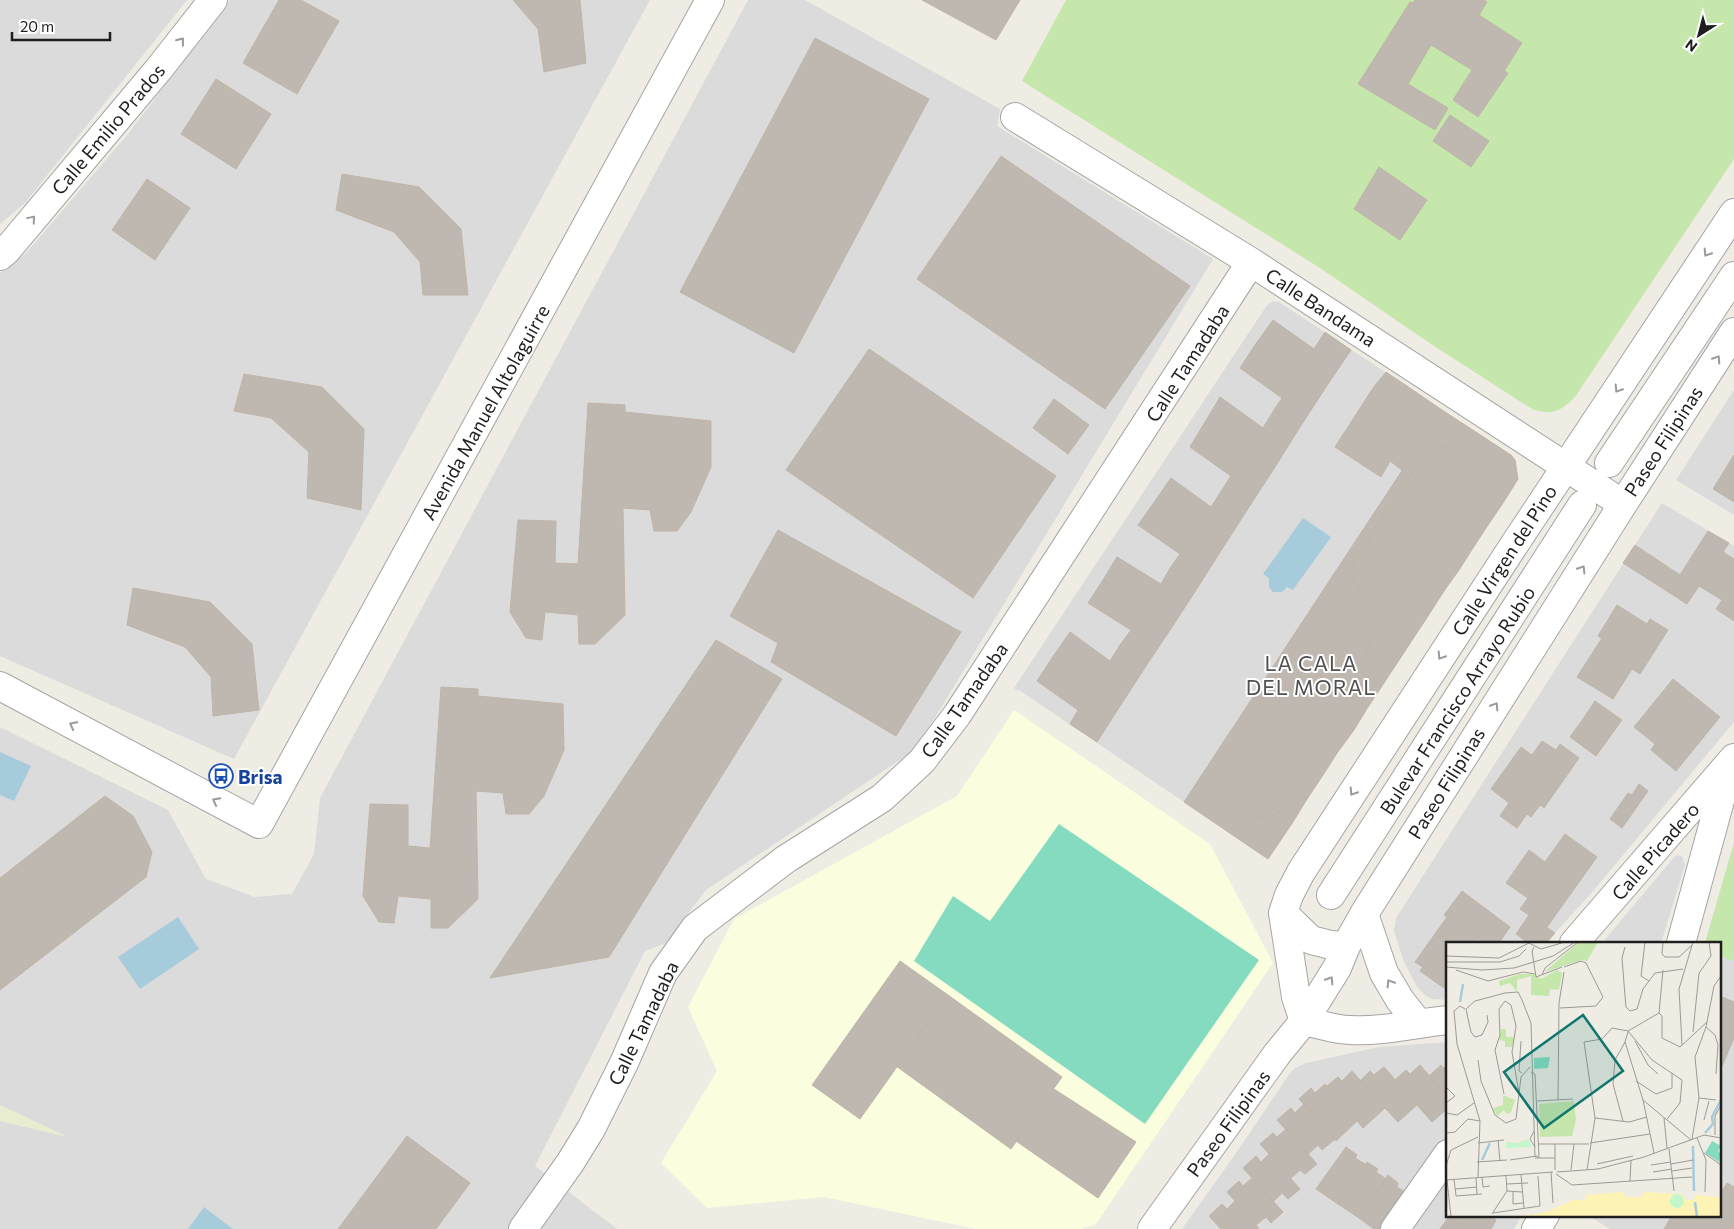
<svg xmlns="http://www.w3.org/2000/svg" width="1734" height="1229" viewBox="0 0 1734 1229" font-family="Commissioner,sans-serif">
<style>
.residential{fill:#dcdbdb}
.education{fill:#fbfede}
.farmland{fill:#e9edd0}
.grass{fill:#c5e7ac}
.pitch{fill:#85dbc0}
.water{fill:#a6cbdb}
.building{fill:#bfb8b1;stroke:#c0b4a7}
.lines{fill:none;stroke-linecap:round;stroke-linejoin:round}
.minor-casing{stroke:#a5a5a5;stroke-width:30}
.minor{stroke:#fff;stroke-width:28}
.oneway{stroke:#9a9a9a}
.labels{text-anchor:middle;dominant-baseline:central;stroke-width:4;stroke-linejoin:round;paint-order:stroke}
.street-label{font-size:19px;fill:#1e1e1e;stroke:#fff}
.transit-label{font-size:19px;font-weight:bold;fill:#164399;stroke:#fff;text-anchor:start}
.quarter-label{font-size:21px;letter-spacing:1px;fill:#515151;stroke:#fff}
.inset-river{fill:none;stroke:#a6cbdb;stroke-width:2.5}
.inset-road{fill:none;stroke:#9b9a95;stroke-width:1}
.view{fill:#0f766e;fill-opacity:0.15;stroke:#0f766e;stroke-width:2.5}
.inset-edge{fill:none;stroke:#1e1e1e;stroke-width:2.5}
</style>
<rect width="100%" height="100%" fill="#efece4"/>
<path class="residential" d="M0,0h187l-162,203 -25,21z
M230,0h420l-416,759 -234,-103v-383l26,-20 102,-119z
M748,0h57l195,109 -3,17 216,133 -297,490 -210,141 -40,53 -21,8 -110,215 82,63h-617v-108l65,15 -65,-31v-378l168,83 38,69 49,18 37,-3 22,-40 6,-56z
M1273,301l6,1 232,153 4,5 3,19 -250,380 -249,-169 -1,1 -4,-3 253,-383z
M1734,390v125l-58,-35z
M1662,503l72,43v176l-140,168 -48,53h-98v57l-16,-1 -7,-4 -8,-8 -13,-25 -10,-31 2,-13z
M1734,843v386h-124l-23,-14h133v-272h-15z
M1676,855l6,1 3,9 -24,78h-59z
M1448,1042v93l-66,94h-200l52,-73 56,-83 5,-5 11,-5 73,-16z
M1448,1179v36h74l-8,14h-101z"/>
<path class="education" d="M1014,710l196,134 63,119 -177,261 -16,5h-104l-152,-32 -117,11 -46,-45 56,-92 -29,-64 46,-88 223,-123z"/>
<path class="farmland" d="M0,1105l68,32 -68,-16z"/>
<path class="grass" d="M1066,0h668v159l-159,238c-14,14 -23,19 -43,12l-104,-67 -108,-74 -298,-187z
M1734,843v118l-14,-5v-13h-15z"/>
<path class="pitch" d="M1059,824l200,136 -114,164 -231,-163 39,-65 37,25z"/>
<path class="water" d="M1303,518l28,19 -38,53 -6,-3 -5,5h-9l-4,-5v-9l-6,-4z
M0,752l31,14 -17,35 -14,-6z
M178,917l21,32 -59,40 -22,-32z
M204,1207l29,22h-45z"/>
<path class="building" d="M279,0h22l38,21 -42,73 -54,-31z
M513,0h67l6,63 -42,9 -6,-43z
M922,0h98l-24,40z
M1415,0h69l3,2 -8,13 43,28 -18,28 4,2 -30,44 -25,-17 19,-30 -41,-25 -23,39 40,24 -13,22 -77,-46 52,-82 3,1z
M815,38l114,61 -135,254 -114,-61z
M216,79l55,35 -35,55 -55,-35z
M1450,115l39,26 -18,26 -38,-26z
M1001,156l189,130 -85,123 -188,-130z
M1379,167l48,33 -27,40 -46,-31z
M342,174l77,13 42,42 7,66h-45l-3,-33 -26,-30 -58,-22z
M147,179l43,29 -35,52 -43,-30z
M1273,320l41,29 11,-17 26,18 -25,37 -71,-42z
M1255,345l71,42 -26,40 -26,-17 8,-12 -42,-30z
M869,349l187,127 -83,122 -187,-128z
M1386,372l21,14 -49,76 -23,-15 38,-59z
M244,374l78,13 42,42 -3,81 -54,-12 2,-46 -38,-34 -37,-7z
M1407,386l35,24 -40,60 -12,-9 -9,16 -23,-15z
M1220,397l43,31 11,-18 26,17 -25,40 -70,-45z
M1054,399l35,26 -21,29 -35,-26z
M588,403l37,2v7l86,9v46l-20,45 -14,19h-23l-4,-21 -27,-2 2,107 -30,29h-16l-1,-29 -33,-3 -3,28 -16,-2 -16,-26 8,-92 38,1 -1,42 23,1z
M1442,410l69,45 4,5 3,19 -15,24 -14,-10 9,-14 -15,-9 7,-10 -34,-23 -8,12 -6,-4 -8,12 -8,-5 -75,113 8,5 -7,10 9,6 -8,12 32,23 9,-13 12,10 8,-12 14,10 -23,35 -85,-56z
M1205,422l70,45 -26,40 -27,-17 9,-14 -41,-29z
M1456,437l34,23 -7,10 15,9 -9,14 -55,-36 8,-12 6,4z
M1426,452l77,51 -15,22 -77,-51z
M1734,455v47l-21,-13z
M1411,474l77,51 -15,23 -76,-51z
M1171,478l40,29 11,-17 27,17 -25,39 -69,-45z
M1397,497l76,51 -14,22 -77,-52z
M1155,501l69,45 -26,41 -28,-19 10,-14 -42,-29z
M1382,518l77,52 -15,21 -77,-50z
M778,530l183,102 -65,104 -125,-74 7,-19 -48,-27z
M1708,531l21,12 -6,9 11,7v62l-18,-12 6,-9 -23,-14 -12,18 -64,-41 12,-18 45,30z
M1367,541l77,50 -16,25 -77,-51z
M1117,557l44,27 9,-16 28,19 -24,37 -71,-44z
M1359,570l55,36 -8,12 -12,-10 -9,13 -32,-23 8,-12 -9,-6z
M1103,580l71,44 -26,39 -28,-18 11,-15 -43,-27z
M133,588l77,14 42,42 7,66 -46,6 -2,-39 -26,-30 -58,-22z
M1320,595l85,56 -23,35 -14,-9 9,-14 -13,-8 7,-11 -33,-22 -7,11 -10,-6 -8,13 -8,-6 -89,137 8,6 -6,9 8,6 -8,12 34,24 7,-12 12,8 8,-12 14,10 -25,37 -84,-57z
M1617,605l30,19 3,-5 18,11 -28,44 -8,-5 -19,30 -36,-22 25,-39 -4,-2z
M1338,622l33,22 -7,11 13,8 -9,14 -55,-37 8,-13 10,6z
M1070,632l40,29 10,-16 28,18 -26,40 -70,-45z
M1305,634l77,52 -14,21 -78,-50z
M716,640l66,39 -173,278 -119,21z
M1290,657l78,50 -14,23 -78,-51z
M1052,658l70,45 -25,39 -27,-18 8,-14 -41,-29z
M1276,679l78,51 -17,23 -77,-50z
M1673,679l47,38 -44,54 -25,-21 4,-6 -21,-17z
M441,687l37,2v7l85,8 1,46 -20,46 -15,18h-23l-3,-21 -27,-2 2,108 -30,29h-17v-29l-33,-3 -4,27 -15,-1 -16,-26 7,-92 38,1v41l22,2z
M1595,701l27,19 -13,18 -26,-19z
M1260,703l77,50 -14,22 -77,-49z
M1583,719l26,19 -13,18 -26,-19z
M1246,726l77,49 -16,24 -76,-51z
M1542,741l14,9 4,-6 19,14 -35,50 -4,-3 -9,12 -4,-3 -10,14 -17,-12 9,-13 -18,-14 30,-42 11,8z
M1231,748l76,51 -14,23 -77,-51z
M1224,777l55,35 -8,12 -12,-8 -7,12 -34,-24 8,-12 -8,-6z
M1639,784l9,7 -26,37 -12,-9 18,-26 4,2z
M105,796l28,20 19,36 -6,25 -146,113v-112z
M1565,834l32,23 -50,70 -27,-18 8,-11 -22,-15 23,-33 16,12z
M1462,891l48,36 -11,16h-16l-6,-4 -2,4h-27v40l-4,5 -24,-17 3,-4 -8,-5 32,-45 -3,-2z
M1529,915l26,18 -9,10h-18l-12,-9z
M900,961l48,34 -88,124 -48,-34z
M948,995l114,82 -51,72 -115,-83z
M1720,996l14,6v36l-14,33z
M1448,1064v33l-19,-21 12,-11 2,3z
M1420,1065l28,32v11l-16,14 -37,-42 11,-10 4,4z
M1384,1067l33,38 -19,17 -38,-41 10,-10 4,4z
M1352,1071l33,37 -22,20 -36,-42 11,-9 4,4z
M1325,1084l32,37 -21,20 -37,-42 12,-11 4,5z
M1054,1089l82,53 -38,56 -82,-57z
M1304,1104l31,35 -13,11 -4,-5 -10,9 -31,-34 14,-12 4,5z
M1286,1129l31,35 -12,10 -5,-4 -9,8 -31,-34 13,-11 4,4z
M407,1136l63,47 -34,46h-98z
M1346,1147l11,8 -2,3 10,6 -27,40 -22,-15z
M1269,1154l31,35 -12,10 -6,-6 -9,9 -30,-34 13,-12 5,6z
M1367,1162l11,7 -2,3 10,7 -27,39 -21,-14z
M1388,1175l10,8 -1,4 10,6 -25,36h-8l-15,-11z
M1252,1178l31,34 -12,11 -5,-6 -10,8 -29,-33 12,-11 4,5z
M1727,1183l7,4v42h-58l8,-14h15l5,4 3,-4h13v-21z
M1235,1201l21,24 3,4h-38l-12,-13 13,-12 5,5z
M1448,1213v2h41l7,5 -5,9h-28l-18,-12z
M1672,1215h12l-8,14h-12z
M1448,1218l15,11h-23z"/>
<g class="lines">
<g class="minor-casing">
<path id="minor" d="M1015,117l236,145 372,242
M0,256l6,-5 152,-181 55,-70
M1609,463l125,-187
M0,686l259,138 451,-824
M1331,895l251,-390
M1283,913l13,84 8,24
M1364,914l20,59 16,27 18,23
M1574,943l160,-185
M1681,943l47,-172
M1346,946l-15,-1 -20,-5 -28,-27 6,-18 12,-23 215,-330 218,-329
M1304,1021c15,3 31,9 46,9 33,2 66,-7 98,-10
M523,1229l47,-66 21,-34 33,-66 39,-90 32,-45 91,-69 96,-61 40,-37 35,-46 294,-453
M1152,1229l125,-175 27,-33 33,-53 9,-22 18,-32 259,-410 111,-172
M1395,1229l53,-75
M1536,1229l9,-14"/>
</g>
<use href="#minor" class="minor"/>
</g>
<defs><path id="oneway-chevron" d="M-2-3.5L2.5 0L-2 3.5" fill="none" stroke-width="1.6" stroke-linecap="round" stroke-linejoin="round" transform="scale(1.25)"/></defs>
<g class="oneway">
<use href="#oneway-chevron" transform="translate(181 41) rotate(-52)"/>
<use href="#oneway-chevron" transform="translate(32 219) rotate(-50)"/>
<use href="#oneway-chevron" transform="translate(1707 253) rotate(123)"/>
<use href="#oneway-chevron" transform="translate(1717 359) rotate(-57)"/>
<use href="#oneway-chevron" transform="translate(1618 389) rotate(123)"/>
<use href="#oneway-chevron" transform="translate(1582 569) rotate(-58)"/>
<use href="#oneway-chevron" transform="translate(1441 656) rotate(123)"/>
<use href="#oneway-chevron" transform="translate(1495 706) rotate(-58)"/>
<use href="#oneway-chevron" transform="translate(73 725) rotate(-152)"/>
<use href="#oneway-chevron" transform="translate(1353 792) rotate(123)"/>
<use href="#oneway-chevron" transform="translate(216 801) rotate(-152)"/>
<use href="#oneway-chevron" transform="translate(1330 980) rotate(-58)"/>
<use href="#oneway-chevron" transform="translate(1390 983) rotate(-122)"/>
</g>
<defs>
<g id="bus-ring" transform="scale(1.25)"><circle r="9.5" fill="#fff" stroke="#1a4fb4" stroke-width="1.5"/><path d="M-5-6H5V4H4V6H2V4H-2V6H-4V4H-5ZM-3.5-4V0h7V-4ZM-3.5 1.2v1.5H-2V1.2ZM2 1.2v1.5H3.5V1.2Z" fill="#1a4fb4"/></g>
</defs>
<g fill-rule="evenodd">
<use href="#bus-ring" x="221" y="776"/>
</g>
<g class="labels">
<g class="street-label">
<text transform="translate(108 129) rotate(-50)">Calle Emilio Prados</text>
<text transform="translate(1321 307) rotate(33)">Calle Bandama</text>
<text transform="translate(1187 363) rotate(-57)">Calle Tamadaba</text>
<text transform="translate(485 412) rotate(-61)">Avenida Manuel Altolaguirre</text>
<text transform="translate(1663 441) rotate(-57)">Paseo Filipinas</text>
<text transform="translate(1504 560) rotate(-57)">Calle Virgen del Pino</text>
<text transform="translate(964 700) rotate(-55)">Calle Tamadaba</text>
<text transform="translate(1457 700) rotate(-57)">Bulevar Francisco Arrayo Rubio</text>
<text transform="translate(1446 783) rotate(-58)">Paseo Filipinas</text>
<text transform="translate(1655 851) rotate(-49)">Calle Picadero</text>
<text transform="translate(643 1023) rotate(-64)">Calle Tamadaba</text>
<text transform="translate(1228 1123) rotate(-54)">Paseo Filipinas</text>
</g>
<g class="transit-label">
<text x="238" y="776">Brisa</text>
</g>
<g class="quarter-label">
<text x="1311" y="662">LA CALA<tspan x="1311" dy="24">DEL MORAL</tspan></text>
</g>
</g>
<g transform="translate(1446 942)">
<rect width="275" height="275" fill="#efece4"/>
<path d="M133,0h19l-11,19 -5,-1 -38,12zM111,28l5,3 -3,17 -9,-1 -1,7 -18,-1v-19l-14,4v12l-7,-9 -10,3 -1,-5 21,-7h13l8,5zM55,87h5v8h8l-2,10h-7v-6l-6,-1zM57,153l12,5 -4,12 -4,2 -3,-4 -7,6 -4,-8 10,-3zM128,159l2,19 -4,16 -32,1 -1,-33z" fill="#c5e7ac"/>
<path d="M177,250l2,5h16l3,-5 39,2 3,6h7l3,-5 22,2 3,1v19h-202l27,-5 27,-12h13v-5z" fill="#fcf3b5"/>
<path d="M82,197l4,8 -26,1v-6l12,1zM224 259a7 7 0 1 1 14 0a7 7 0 1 1-14 0Z" fill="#c3f7cb"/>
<path d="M104,115l-2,11 -14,1v-11zM266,199l9,5 -3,5 3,3 -2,8 -14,-9z" fill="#85dbc0"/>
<path class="inset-river" d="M14,60l3,-18M259,191l8,-9 -1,-7 9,-17M247,204l1,45M36,218l8,-17M249,260l2,15"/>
<path class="inset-road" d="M199,0l-4,34 8,5M217,0l-1,12 3,3h14l13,-12M88,5l-2,4 4,26 26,-10M179,5l-3,11 3,38 1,11 4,4 7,-2 6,-20 12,-16 28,-4M0,14l53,2 30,-15 12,6 24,-7M0,20h54l19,-6 7,-7M0,25l36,3 32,-2 39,-12 22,-14M10,28l32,11 35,-9 12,2M217,28l-4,43 3,3v22l18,9 27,-25M96,33l3,-7 33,-26M114,66l36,-2 7,-9 -17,-34 -5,-2 -17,6M19,67l-5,-3 -6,5 3,33 23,77 -2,57M20,67l9,-8 30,-8 13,-1 4,8 9,23 4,134M20,67l5,23 4,5 7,-2 6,-13 -1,-7M260,85l9,8 3,10 -2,29M182,89l24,29 30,20 -2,23 -13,16M182,90l-3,10 18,58 11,53M247,90l6,-59 12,-17 -2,-14M75,99l-2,30 3,2M189,99l13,24 10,9M236,103l-3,-56 14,-47M32,118l3,21 14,34 11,8 10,-4 5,-42 9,-10M85,130l4,2 4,83M190,139l20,13 16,-6v-15M0,145l9,9 -9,7M58,152l-9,-44 5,-15 -1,-26 6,-8 6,4 5,21 -4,26 7,41M253,156l17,2M112,158l1,-97 5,-31M197,158l48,40M91,159l36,-2M0,171l11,2 17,-12M149,176l34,4 18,-5M218,176l3,30M258,178l5,-19M177,179l-10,-37 2,-24 10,-18M88,189l-4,8 5,8M0,191l9,-1 13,-13 12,2M269,193v-19l6,-11M251,196l9,22 -1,32M246,197l7,-41 -4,-41 11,-30 8,-41 7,-10M52,198l2,21M32,201l26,-3M144,201l60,-9M92,202h51M109,202v26M223,207l5,42M5,208l27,-13M258,211l17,12M93,216h16M64,218l27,-4 2,2h-4M31,220l30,-2M151,222l36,-8M225,222l22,-4M205,223l20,-3M0,224l5,-16M125,228l3,-26M141,228l8,-52 -11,-76 18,-3 10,-11 16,3 31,-18M226,229l20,-3M105,230l2,31M111,230l41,-3 46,-12 60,-22 17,3M207,230l19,-3M110,232l16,11 120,-8M75,233l3,33M36,235l1,10 7,-1M30,236l1,16M8,237l2,17 26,-2M0,238l107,-8M1,238l4,37M184,239l1,-21M61,242l21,-1M9,247l22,-2M61,249l15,1M67,250v12l10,-1M47,271l47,-7 -2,-30M46,272l15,-23 -1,-15"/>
<path class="view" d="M137,73l40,56 -79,57 -40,-56z"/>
<rect width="275" height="275" class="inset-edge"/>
</g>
<g transform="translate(1699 35) rotate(216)" stroke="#ffffff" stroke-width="4" paint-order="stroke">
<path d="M0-4L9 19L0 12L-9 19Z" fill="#1e1e1e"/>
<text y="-8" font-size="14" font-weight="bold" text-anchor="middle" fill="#1e1e1e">N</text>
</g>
<path d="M12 32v8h98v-8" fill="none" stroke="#1e1e1e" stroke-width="2.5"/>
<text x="20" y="32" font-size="15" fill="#1e1e1e" stroke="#ffffff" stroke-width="4" paint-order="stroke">20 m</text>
</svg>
